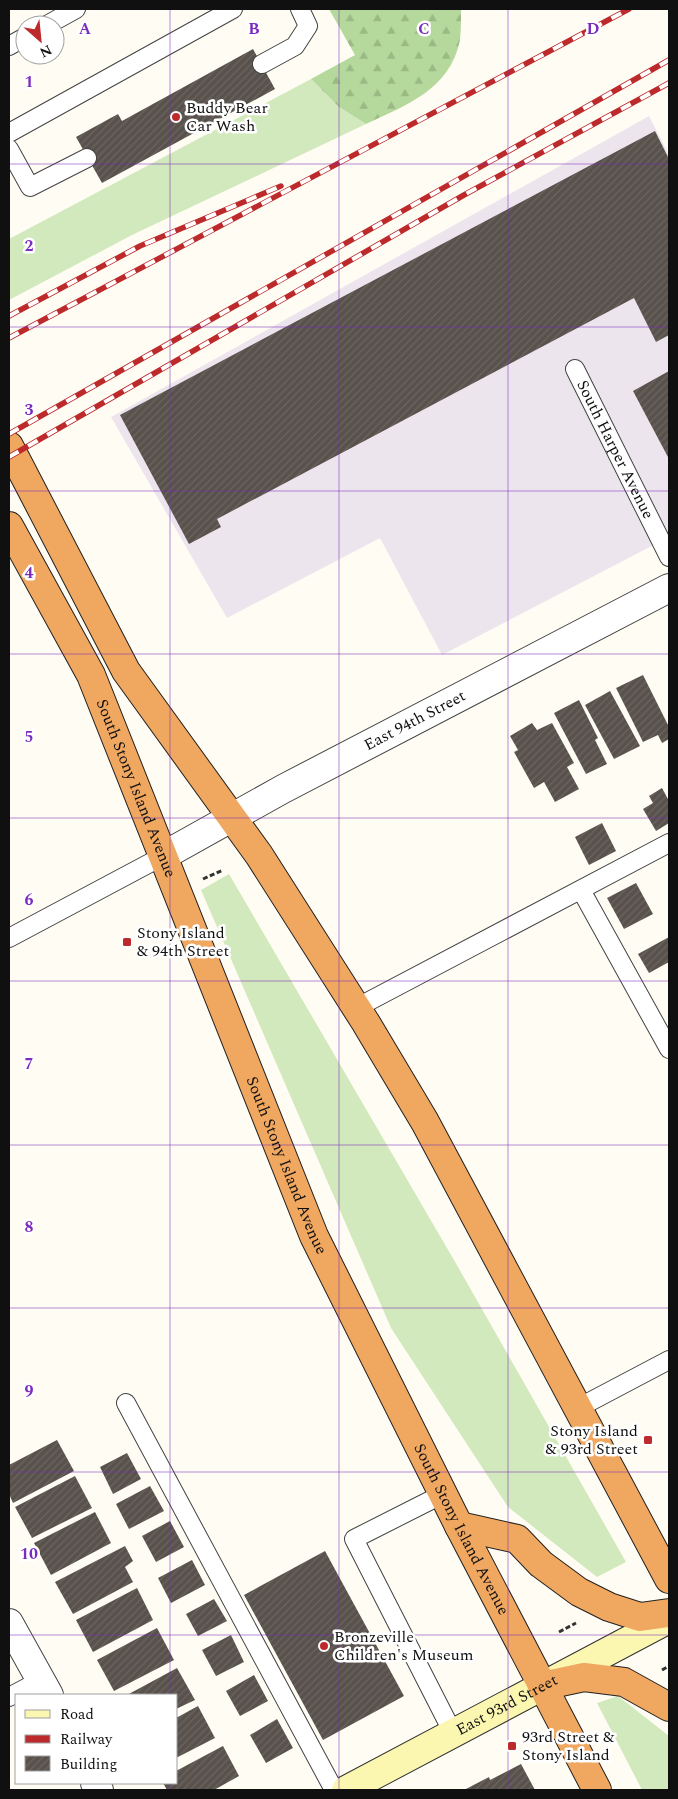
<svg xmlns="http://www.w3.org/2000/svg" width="678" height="1799" viewBox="0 0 678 1799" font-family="Spectral,serif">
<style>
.industrial{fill:#ede5ee}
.grass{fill:#d2e9bd}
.forest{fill:url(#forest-firs)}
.building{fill:url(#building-hatch)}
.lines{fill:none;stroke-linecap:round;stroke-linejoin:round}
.lane-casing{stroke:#434343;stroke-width:20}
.street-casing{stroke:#434343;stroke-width:30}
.secondary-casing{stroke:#323232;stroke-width:30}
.highway-casing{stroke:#212121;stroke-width:30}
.path{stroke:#323232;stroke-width:3;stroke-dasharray:5 2.5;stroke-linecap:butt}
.lane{stroke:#fff;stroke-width:18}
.street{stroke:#fff;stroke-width:28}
.secondary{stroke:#fcf7b0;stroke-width:28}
.highway{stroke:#f0a760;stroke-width:28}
.rail-casing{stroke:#bd2a2c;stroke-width:5.5}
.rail{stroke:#fff;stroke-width:4;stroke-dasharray:11;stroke-linecap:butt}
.grid{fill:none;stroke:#7b2cbf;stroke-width:1;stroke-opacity:0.55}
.poi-dot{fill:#bd2a2c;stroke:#fff;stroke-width:2}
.labels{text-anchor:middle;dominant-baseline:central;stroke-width:5;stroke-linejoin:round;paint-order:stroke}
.poi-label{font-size:16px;fill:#101010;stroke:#fff;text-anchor:start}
.street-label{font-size:16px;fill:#101010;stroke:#fff}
.grid-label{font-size:16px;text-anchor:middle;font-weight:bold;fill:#7b2cbf;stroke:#fff;stroke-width:5;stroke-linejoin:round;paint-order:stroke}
</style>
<defs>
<pattern id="forest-firs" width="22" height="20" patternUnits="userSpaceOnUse" patternTransform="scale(1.25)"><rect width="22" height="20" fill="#b5d99c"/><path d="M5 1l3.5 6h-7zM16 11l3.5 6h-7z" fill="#9bb985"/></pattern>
<pattern id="building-hatch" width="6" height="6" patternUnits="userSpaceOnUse" patternTransform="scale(1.25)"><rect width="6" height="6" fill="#58514c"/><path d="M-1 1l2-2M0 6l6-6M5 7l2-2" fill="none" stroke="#6b6561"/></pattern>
</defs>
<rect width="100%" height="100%" fill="#fffdf3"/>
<path class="industrial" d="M649,116l20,39v382l-227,118 -62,-117 -153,80 -116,-201z"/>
<path class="grass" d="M311,79l28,28 27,17 -234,111 -123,65v-61z
M229,874l225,386 172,302 -29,15 -89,-70 -117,-179 -190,-438z
M618,1696l51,40v54h-27l-45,-87z"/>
<path class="forest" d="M329,9h132c0,10 0,21 -1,31 -10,50 -54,65 -94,84l-27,-17 -28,-28 44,-24z"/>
<path class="building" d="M253,49l22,40 -173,94 -26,-46 42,-23 4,7z
M655,131l14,28v176l-13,7 -22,-44 -417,221 4,8 -32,17 -69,-129z
M669,371v88l-36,-68z
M643,675l26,52v12l-7,4 -4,-8 -15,7 -27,-54z
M610,691l30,55 -26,13 -29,-54z
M579,700l19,38 -3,2 12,24 -21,10 -32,-61z
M532,723l5,7 15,-7 22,40 -7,4 12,22 -24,13 -11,-20 -10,6 -20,-36 4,-2 -8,-14z
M662,788l7,13v22l-13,8 -13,-22 10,-6 -4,-7z
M602,823l14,28 -27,14 -14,-28z
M636,883l17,31 -29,15 -17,-31z
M669,937v25l-20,11 -11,-19z
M57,1440l17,31 -61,32 -4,-9v-29z
M127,1453l14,26 -28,15 -13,-27z
M75,1476l17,32 -60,30 -17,-31z
M150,1486l14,25 -35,18 -13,-25z
M95,1512l16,31 -60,32 -17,-32z
M170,1521l14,26 -28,15 -14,-26z
M125,1546l8,15 -8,6 8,15 -60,32 -18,-32z
M325,1551l79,145 -81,44 -79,-145z
M192,1560l13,25 -34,18 -13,-25z
M137,1588l16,32 -60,32 -17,-32z
M214,1599l13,22 -29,15 -12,-22z
M157,1628l17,32 -60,31 -17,-31z
M231,1635l13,27 -28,14 -14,-26z
M177,1668l18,32 -19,9v-14h-49z
M254,1675l14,26 -28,15 -14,-25z
M198,1706l17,32 -39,20v-40z
M277,1719l16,29 -27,15 -16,-28z
M223,1746l16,30 -25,14h-47l-4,-7h13v-12z
M521,1764l14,26h-71l25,-13 1,3z"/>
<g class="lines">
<g class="lane-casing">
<g id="lane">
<path d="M47,25l29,-16"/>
<path d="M9,46l16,-9"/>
<path d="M262,64l33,-18 13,-20 -8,-17"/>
<path d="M9,133l224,-124"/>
<path d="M9,149l21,38 57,-29"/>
<path id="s1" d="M575,369l94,188"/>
<path d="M581,890l88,159"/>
<path d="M9,938l154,-82"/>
<path d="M356,1008l313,-165"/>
<path d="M126,1403l208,387"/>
<path d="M578,1408l91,-48"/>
<path d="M443,1494l-89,45 99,194"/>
<path d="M9,1697l32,-17"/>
</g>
</g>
<g class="street-casing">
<g id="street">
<path id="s2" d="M163,856l120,-67 386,-201"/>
<path d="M9,1623l40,72"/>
<path d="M95,1783l4,7"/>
</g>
</g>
<g class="secondary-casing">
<g id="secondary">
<path id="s3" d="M346,1790l323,-171"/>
</g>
</g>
<g class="highway-casing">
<g id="highway">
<path d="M9,446l117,225 133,184 107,168 59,99 244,457"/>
<path id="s4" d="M9,526l82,149 223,561 145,290 138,264"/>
<path d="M459,1526l58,13 24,25 38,28 30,15 31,10 29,-4"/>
<path d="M542,1686l42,-9 40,5 45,25"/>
</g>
</g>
<path class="path" d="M203,879l20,-9
M559,1632l17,-9
M662,1670l7,-4"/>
<use href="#lane" class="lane"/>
<use href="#street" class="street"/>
<use href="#secondary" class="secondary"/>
<use href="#highway" class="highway"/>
<g class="rail-casing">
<path id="rail" d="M9,316l131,-70 141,-60
M9,338l620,-329
M9,434l660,-374
M9,457l455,-262 205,-112"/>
</g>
<use href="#rail" class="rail"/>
</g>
<path class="grid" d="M170,9v1686M339,9v1781M508,9v1781M9,164h660M9,327h660M9,491h660M9,654h660M9,818h660M9,981h660M9,1145h660M9,1308h660M9,1472h660M9,1635h660M170,1783v7"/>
<g class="poi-dot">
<circle cx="176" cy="117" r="5"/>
<rect x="122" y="937" width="10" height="10" rx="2.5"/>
<rect x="643" y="1435" width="10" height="10" rx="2.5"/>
<circle cx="324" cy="1646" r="5"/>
<rect x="507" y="1741" width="10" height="10" rx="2.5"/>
</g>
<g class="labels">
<g class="poi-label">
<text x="186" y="108">Buddy Bear<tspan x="186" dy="18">Car Wash</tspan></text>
<text x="137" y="933">Stony Island<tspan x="137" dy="18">&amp; 94th Street</tspan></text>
<text x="638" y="1431" text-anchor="end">Stony Island<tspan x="638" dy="18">&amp; 93rd Street</tspan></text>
<text x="334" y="1637">Bronzeville<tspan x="334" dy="18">Children's Museum</tspan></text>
<text x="522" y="1737">93rd Street &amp;<tspan x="522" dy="18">Stony Island</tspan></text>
</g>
<g class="street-label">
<text stroke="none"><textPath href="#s1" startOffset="90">South Harper Avenue</textPath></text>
<text stroke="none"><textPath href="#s2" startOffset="286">East 94th Street</textPath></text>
<text stroke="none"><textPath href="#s4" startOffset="292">South Stony Island Avenue</textPath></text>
<text stroke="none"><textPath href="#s4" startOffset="698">South Stony Island Avenue</textPath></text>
<text stroke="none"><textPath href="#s4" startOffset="1102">South Stony Island Avenue</textPath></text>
<text stroke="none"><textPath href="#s3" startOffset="182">East 93rd Street</textPath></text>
</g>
</g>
<g class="grid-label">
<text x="85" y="34">A</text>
<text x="254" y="34">B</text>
<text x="424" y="34">C</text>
<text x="593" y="34">D</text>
<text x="29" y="87">1</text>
<text x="29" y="251">2</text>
<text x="29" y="415">3</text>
<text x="29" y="578">4</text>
<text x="29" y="742">5</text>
<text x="29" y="905">6</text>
<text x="29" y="1069">7</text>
<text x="29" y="1232">8</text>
<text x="29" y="1396">9</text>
<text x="29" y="1559">10</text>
</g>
<rect width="678" height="1799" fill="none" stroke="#101010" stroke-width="20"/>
<rect x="15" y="1694" width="162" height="90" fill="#ffffff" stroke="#9f9f9f"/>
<rect x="25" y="1710" width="25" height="8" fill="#fcf7b0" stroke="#9f9f9f"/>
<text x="60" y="1719" font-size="15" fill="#101010">Road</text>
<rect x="25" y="1735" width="25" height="8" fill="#bd2a2c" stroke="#9f9f9f"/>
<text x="60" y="1744" font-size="15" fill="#101010">Railway</text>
<rect x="25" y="1756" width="25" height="15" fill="url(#building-hatch)" stroke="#9f9f9f"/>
<text x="60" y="1769" font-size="15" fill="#101010">Building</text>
<g transform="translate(40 40) rotate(153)"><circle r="24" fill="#ffffff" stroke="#9f9f9f"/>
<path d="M0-4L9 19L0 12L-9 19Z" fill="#bd2a2c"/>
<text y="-8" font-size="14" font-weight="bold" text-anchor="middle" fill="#101010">N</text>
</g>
</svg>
